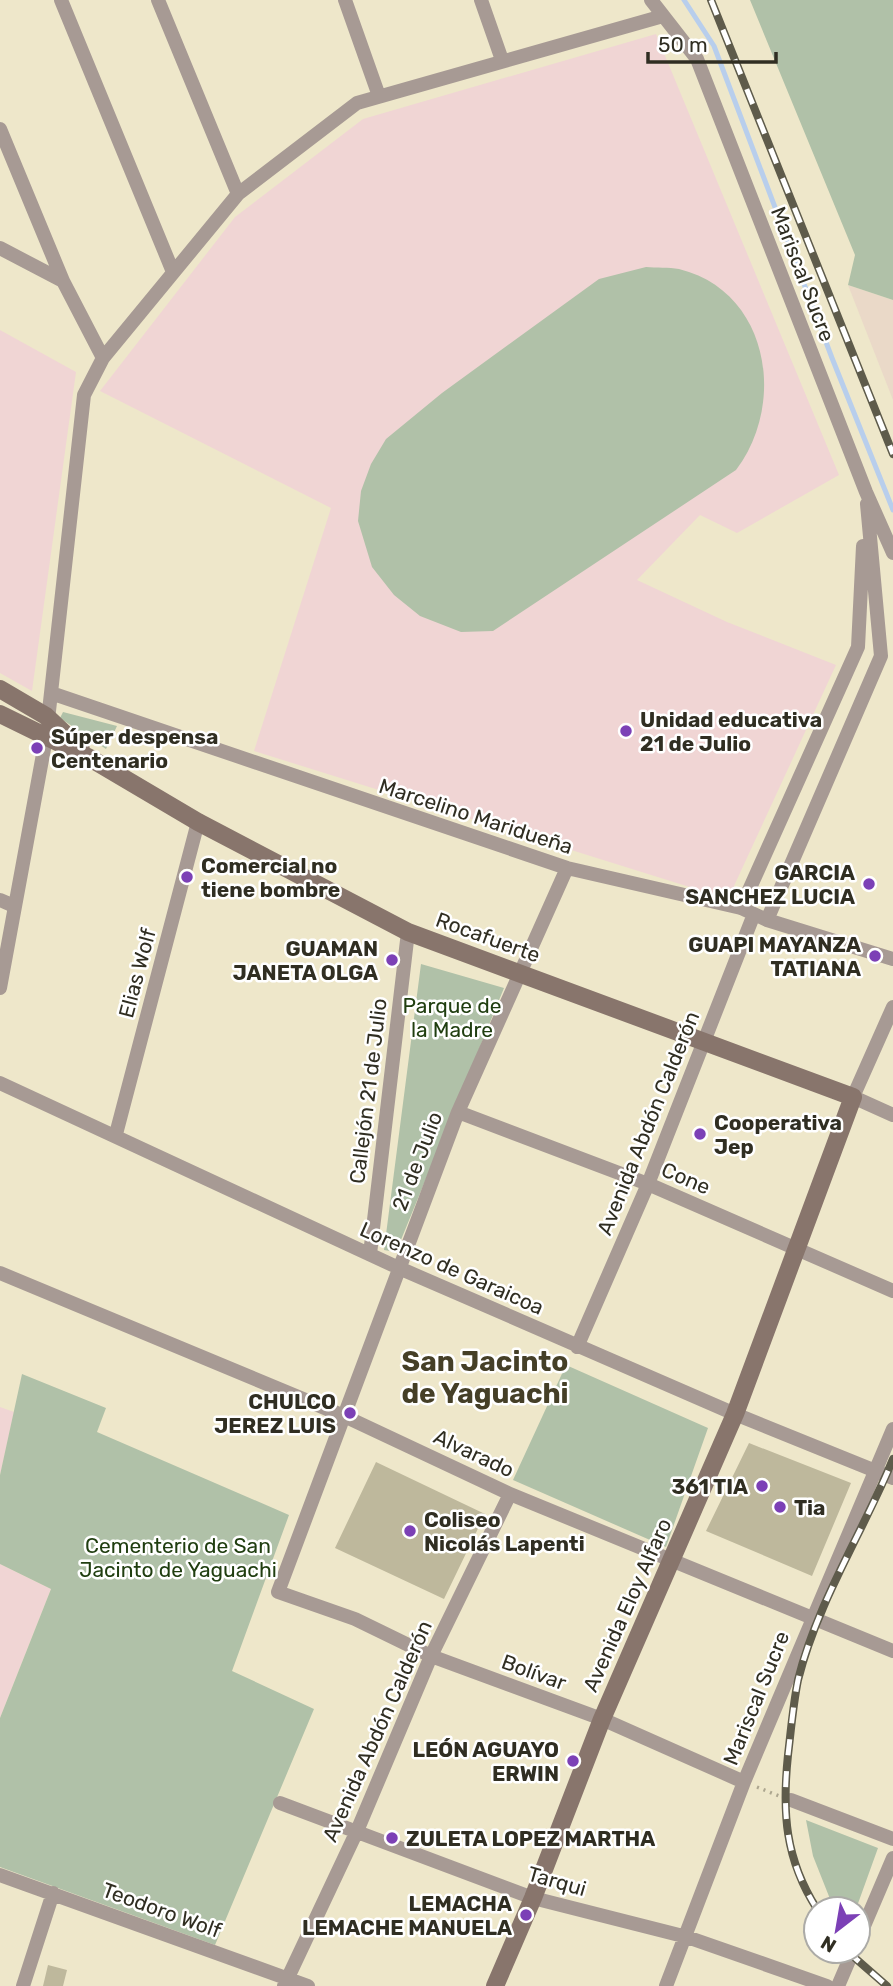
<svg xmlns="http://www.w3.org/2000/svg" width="893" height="1986" viewBox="0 0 893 1986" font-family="Rubik,sans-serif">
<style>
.industrial{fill:#ead9c8}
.education{fill:#f0d5d4}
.green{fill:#b0c1a8}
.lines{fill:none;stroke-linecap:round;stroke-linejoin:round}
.stream{stroke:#b8ceec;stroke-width:5}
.building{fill:#beb89c}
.path{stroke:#aca68f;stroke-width:3.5;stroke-dasharray:2 5;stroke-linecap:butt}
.street{stroke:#a79a94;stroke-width:14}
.secondary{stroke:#88756c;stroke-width:18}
.rail-casing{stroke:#5e5b4b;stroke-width:8}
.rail{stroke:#fff;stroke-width:5;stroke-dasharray:16;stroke-linecap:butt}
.poi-dot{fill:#7c40b6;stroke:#fff;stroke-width:2.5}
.labels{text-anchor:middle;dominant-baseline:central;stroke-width:5;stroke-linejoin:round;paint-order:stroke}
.street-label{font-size:21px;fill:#302e22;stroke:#fff}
.poi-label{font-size:21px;font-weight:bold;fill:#302e22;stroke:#fff;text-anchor:start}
.park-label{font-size:21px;fill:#203e10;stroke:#fff}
.district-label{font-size:28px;font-weight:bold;fill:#453f27;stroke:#fff}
</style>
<rect width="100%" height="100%" fill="#eee7ca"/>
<path class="industrial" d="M848,285l45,15v100z"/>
<path class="education" d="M656,34l183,441 -102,58 -37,-18 -63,65 90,42 109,43 -108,234 -474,-148 77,-243 -231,-117 135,-174 128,-98z
M0,330l76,42 -44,319 -32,-18z
M0,1407l14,5 -14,63z
M0,1564l51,25 -51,129z"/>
<path class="green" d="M750,0h143v300l-45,-15 7,-30z
M646,267c10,1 23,0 33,2 90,22 108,134 57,201l-243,161 -32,1 -41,-16 -26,-21 -22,-28 -14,-46 3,-30 10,-27 15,-25 56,-46 157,-114z
M63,712l54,14 -11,23 -46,-31z
M421,964l83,24 -108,264 -12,-2z
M566,1365l142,63 -42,119 -153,-67z
M22,1374l84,34 -9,24 192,83 -57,156 82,38 -99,236 -215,-78v-149l51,-129 -51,-25v-89z
M806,1820l72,28 -22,61h-22l-21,-53z"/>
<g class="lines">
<path class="stream" d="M684,0l30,46 118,312 61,152"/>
</g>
<path class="building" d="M749,1443l102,40 -39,93 -106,-45z
M376,1462l109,52 -41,85 -109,-51z
M48,1965l19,5 -4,16h-20z"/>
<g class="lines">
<path class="path" d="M757,1787l22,9"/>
<path class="street" d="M61,0l112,272
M158,0l80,194
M345,0l34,96
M481,0l21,60
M651,0l46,59 169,433 27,61
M0,129l63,152 40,77
M0,248l63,33
M51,693l516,175 174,40 26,12 126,39
M567,868l-109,244 -180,480 77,27 76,37 171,63 142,63
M0,900l14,6
M741,908l117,-261 5,-101
M767,920l114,-264 -14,-152
M0,988l46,-250 38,-343 19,-37 135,-164 119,-91 306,-87
M893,1007l-40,90 40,18
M0,1083l399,185 336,146 158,64
M458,1112l190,72 245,107
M116,1134l82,-312
M370,1254l38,-322
M0,1273l344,143 166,78 383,157
M577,1347l71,-163 106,-270
M791,1800l102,39
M280,1803l253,95 154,39 140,49
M0,1875l308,111
M858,1940l35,-82
M23,1986l30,-93
M284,1986l73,-155 74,-175 79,-162
M666,1986l78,-204 149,-353
M838,1986l15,-35"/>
<path class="secondary" d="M0,689l46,27 35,33
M0,714l88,43 110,65 210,110 445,165 -118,317 -133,305 -69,179 -38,88"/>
<g class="rail-casing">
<path id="rail" d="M711,0l182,454
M817,1909c-32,-50 -35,-97 -29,-154 3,-25 5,-50 10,-75 19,-77 65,-148 95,-221
M847,1951l40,35"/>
</g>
<use href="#rail" class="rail"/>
</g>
<g class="poi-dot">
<circle cx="626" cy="731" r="7"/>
<circle cx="37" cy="748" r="7"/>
<circle cx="187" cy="877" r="7"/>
<circle cx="869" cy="884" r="7"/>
<circle cx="875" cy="956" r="7"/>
<circle cx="392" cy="960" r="7"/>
<circle cx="700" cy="1134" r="7"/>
<circle cx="350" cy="1413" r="7"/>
<circle cx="762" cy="1486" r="7"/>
<circle cx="780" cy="1507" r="7"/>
<circle cx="410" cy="1531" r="7"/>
<circle cx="573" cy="1761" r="7"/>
<circle cx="392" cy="1838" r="7"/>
<circle cx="526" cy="1915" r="7"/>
</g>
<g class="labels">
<g class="street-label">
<text transform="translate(803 274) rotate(69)">Mariscal Sucre</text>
<text transform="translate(476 816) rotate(18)">Marcelino Maridueña</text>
<text transform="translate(488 937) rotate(20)">Rocafuerte</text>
<text transform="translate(137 973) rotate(-75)">Elias Wolf</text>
<text transform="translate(368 1091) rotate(-83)">Callejón 21 de Julio</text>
<text transform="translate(648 1123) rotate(-68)">Avenida Abdón Calderón</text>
<text transform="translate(417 1161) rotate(-69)">21 de Julio</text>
<text transform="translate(686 1178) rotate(23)">Cone</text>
<text transform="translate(452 1268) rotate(24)">Lorenzo de Garaicoa</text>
<text transform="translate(474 1453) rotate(25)">Alvarado</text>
<text transform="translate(627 1605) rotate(-66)">Avenida Eloy Alfaro</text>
<text transform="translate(534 1672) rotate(20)">Bolívar</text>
<text transform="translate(756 1698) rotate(-68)">Mariscal Sucre</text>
<text transform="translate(377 1731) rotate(-66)">Avenida Abdón Calderón</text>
<text transform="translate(557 1881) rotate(16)">Tarqui</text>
<text transform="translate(162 1910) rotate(20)">Teodoro Wolf</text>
</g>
<g class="poi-label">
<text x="640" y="719">Unidad educativa<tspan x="640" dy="24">21 de Julio</tspan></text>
<text x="51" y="736">Súper despensa<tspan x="51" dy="24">Centenario</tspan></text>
<text x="201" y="865">Comercial no<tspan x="201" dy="24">tiene bombre</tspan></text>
<text x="855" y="872" text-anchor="end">GARCIA<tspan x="855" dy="24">SANCHEZ LUCIA</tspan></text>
<text x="861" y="944" text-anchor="end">GUAPI MAYANZA<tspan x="861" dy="24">TATIANA</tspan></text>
<text x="378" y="948" text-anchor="end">GUAMAN<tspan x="378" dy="24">JANETA OLGA</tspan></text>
<text x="714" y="1122">Cooperativa<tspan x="714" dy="24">Jep</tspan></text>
<text x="336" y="1401" text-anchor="end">CHULCO<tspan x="336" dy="24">JEREZ LUIS</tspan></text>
<text x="748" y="1486" text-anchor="end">361 TIA</text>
<text x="794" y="1507">Tia</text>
<text x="424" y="1519">Coliseo<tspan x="424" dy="24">Nicolás Lapenti</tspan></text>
<text x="559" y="1749" text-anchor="end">LEÓN AGUAYO<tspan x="559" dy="24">ERWIN</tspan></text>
<text x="406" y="1838">ZULETA LOPEZ MARTHA</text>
<text x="512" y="1903" text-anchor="end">LEMACHA<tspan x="512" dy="24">LEMACHE MANUELA</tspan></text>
</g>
<g class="park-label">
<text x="452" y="1005">Parque de<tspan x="452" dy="24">la Madre</tspan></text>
<text x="178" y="1545">Cementerio de San<tspan x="178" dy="24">Jacinto de Yaguachi</tspan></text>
</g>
<g class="district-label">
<text x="485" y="1361">San Jacinto<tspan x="485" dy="32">de Yaguachi</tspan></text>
</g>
</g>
<g transform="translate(837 1930) rotate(211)"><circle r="33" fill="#ffffff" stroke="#acaba7" stroke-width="2"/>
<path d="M0-5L12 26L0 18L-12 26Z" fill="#7c40b6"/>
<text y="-10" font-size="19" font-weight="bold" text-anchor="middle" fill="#302e22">N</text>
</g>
<path d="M648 52v10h128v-10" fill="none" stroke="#302e22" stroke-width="3.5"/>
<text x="658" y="52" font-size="21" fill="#302e22" stroke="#ffffff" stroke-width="5" paint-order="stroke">50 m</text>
</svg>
